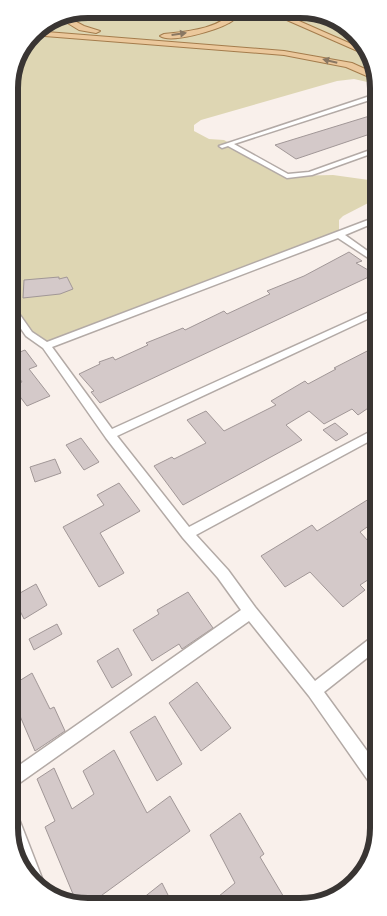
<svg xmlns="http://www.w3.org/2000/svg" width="387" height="916" viewBox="0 0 387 916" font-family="'Archivo Narrow',sans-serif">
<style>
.green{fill:#ded6b3}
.building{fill:#d4c9c9;stroke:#a19797}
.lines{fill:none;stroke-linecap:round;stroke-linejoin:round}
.minor-casing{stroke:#b3aaa6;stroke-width:3}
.primary-casing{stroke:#a47c4c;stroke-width:2}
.path{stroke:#a9a29e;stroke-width:2.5;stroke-dasharray:2.5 2.5;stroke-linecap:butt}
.minor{fill:#fff;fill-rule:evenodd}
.primary{fill:#ebc89c;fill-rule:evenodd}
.oneway{fill:#897762}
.rim{fill:none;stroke:#393533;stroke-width:6}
</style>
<rect width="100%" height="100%" fill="#f9f0eb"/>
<path class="green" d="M88,9l227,1 40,22 21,36v16l-22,-5 -17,2 -136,39 -7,5v6l15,8 15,1 63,36 46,-1 43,6v18l-33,17 -4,4v15l-293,111 -17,-12 -19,-27 -1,-225 27,-53z"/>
<path class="building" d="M376,114v18l-80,27 -21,-14z
M349,252l13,9 -6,2 19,11 -275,129 -9,-11 3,-1 -15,-17 21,-10 -1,-2 14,-5 2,3 33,-15 -2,-2 15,-6 22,-9 2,2 39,-19 3,3 43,-20 -3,-3 37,-15z
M59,277v2l8,-2 6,12 -13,5 -37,4 1,-18z
M377,346v56l-19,13 -6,-6 -28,15 -15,-13 -23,14 16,15 -119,65 -29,-39 18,-9 2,2 32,-16 -19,-23 19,-9 18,20 52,-26 -5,-4 34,-20 3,3 28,-15 -2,-1z
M25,350l12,16 -8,3 21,27 -23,10 -15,-20 10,-4 -12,-19v-7z
M335,423l13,11 -12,7 -13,-11z
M81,438l18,24 -15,8 -18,-25z
M55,459l6,14 -26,9 -5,-15z
M119,483l21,28 -40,22 24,40 -25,14 -36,-60 41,-22 -7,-10z
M377,494v26l-17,12 17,19v23l-17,11 5,5 -22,17 -33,-35 -25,15 -24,-31 51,-31 5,6z
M36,584l11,21 -23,14 -11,-22z
M188,592l25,36 -31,21 -3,-5 -27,17 -19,-31 26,-16 -2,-4z
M57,624l5,10 -28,16 -5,-11z
M118,648l14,27 -20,13 -15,-27z
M32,673l18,36 4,-2 11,24 -30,20 -15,-35 -9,6v-36z
M197,682l34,46 -30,23 -32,-48z
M155,716l27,48 -25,17 -27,-49z
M114,750l33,63 23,-17 20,35 -103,75h-9l-33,-79 10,-6 -18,-42 17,-11 18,41 22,-15 -11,-23z
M240,813l24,41 -4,3 25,42 -8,6h-69l27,-22 -25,-48z
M162,883l11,22 -40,1z"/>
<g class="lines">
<g class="minor-casing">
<path id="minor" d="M376,94v4l-142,46 54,30 21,-2 67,-24v4l-64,23 -25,3 -59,-32 -6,2 -3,-2z
M376,217v5l-31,13 31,22v6l-38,-25 -286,109 60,82 264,-120v6l-259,121 72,91 188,-99v9l-181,98 32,35 27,37 60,74 57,-44 5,-2v15l-53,42 54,74v22l-6,-2 -63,-90 -60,-75 -238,168v-18l230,-161 -23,-32 -35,-40 -77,-100 -63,-90 -17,-12 -16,-23v-9l3,1 19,27 15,10z
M11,811l6,2 2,6 26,67 -2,4 -11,-6 -15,-26 -6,-15z"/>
</g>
<g class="primary-casing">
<path id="primary" d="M236,10h8c-5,5 -9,10 -15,13 -12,7 -58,21 -69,13l4,-2c26,-3 54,-5 72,-24z
M264,10h10l91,40 4,6z
M67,17l17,9 16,5 -4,2 -17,-3 -18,-11z
M34,31l250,20 68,12 24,11v6l-30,-13 -62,-12 -252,-20z"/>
</g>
<path class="path" d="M10,342l10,-4"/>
<use href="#minor" class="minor"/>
<use href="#primary" class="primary"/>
</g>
<defs><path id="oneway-solid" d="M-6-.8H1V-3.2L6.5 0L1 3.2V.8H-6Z" transform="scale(1.25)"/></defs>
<g class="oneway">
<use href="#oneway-solid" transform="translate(179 34) rotate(-8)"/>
<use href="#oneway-solid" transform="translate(330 61) rotate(-166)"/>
</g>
<path d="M0 0H387V916H0ZM88 18H300A70 70 0 0 1 370 88V828A70 70 0 0 1 300 898H88A70 70 0 0 1 18 828V88A70 70 0 0 1 88 18Z" fill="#fff" fill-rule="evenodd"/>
<path class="rim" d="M88 18H300A70 70 0 0 1 370 88V828A70 70 0 0 1 300 898H88A70 70 0 0 1 18 828V88A70 70 0 0 1 88 18Z"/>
</svg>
